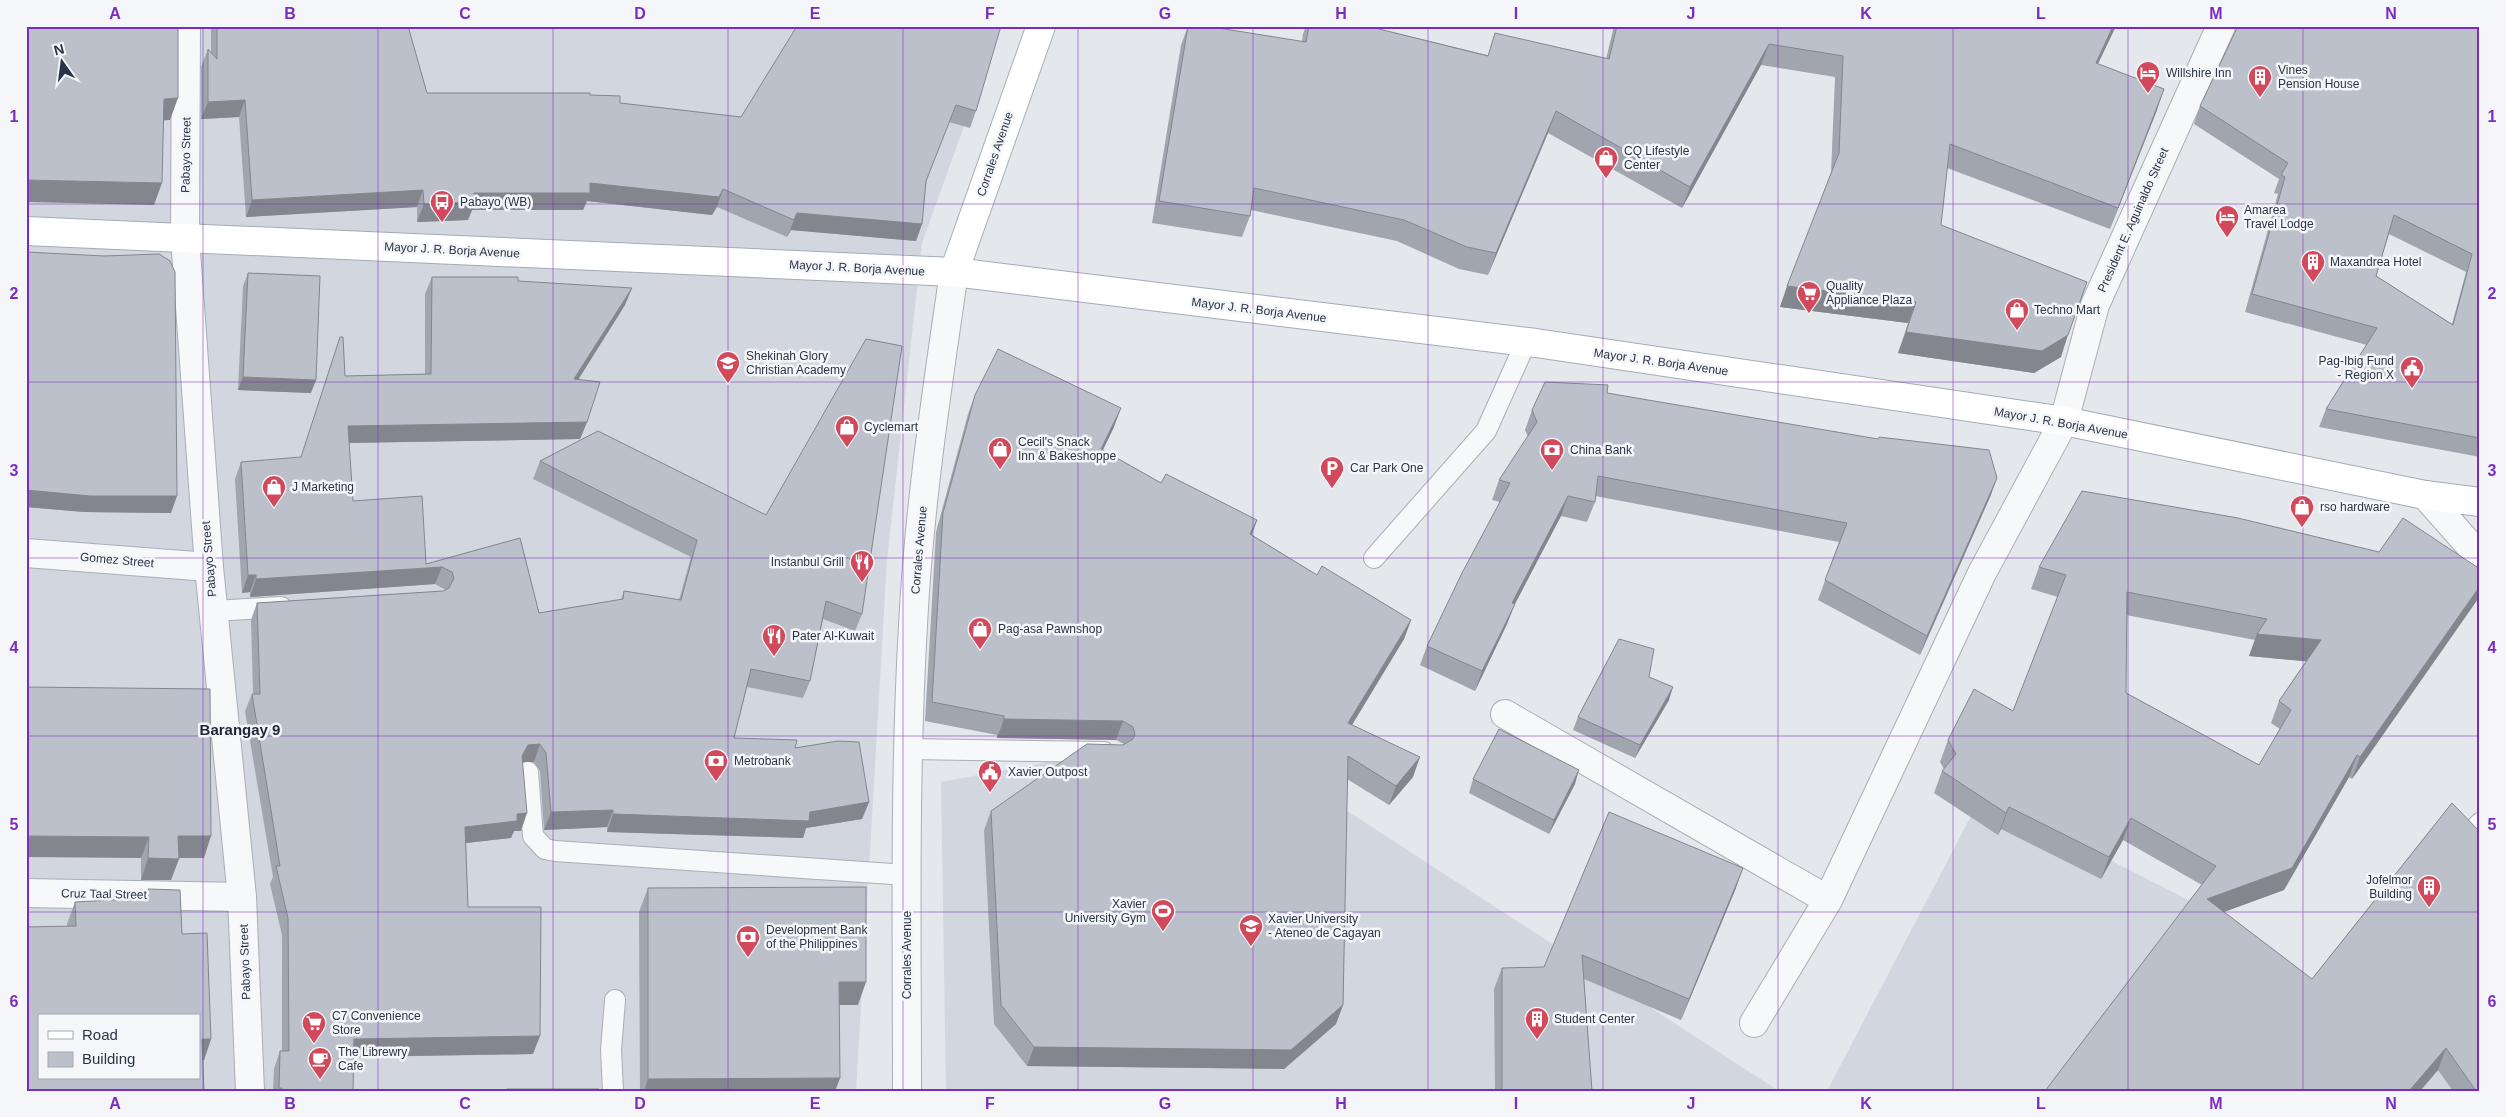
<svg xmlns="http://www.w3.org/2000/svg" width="2506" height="1117" viewBox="0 0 2506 1117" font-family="Arial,sans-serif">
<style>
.built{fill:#d2d6de;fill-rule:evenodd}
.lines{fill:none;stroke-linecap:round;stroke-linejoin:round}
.service-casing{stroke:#a9aeb7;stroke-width:22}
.minor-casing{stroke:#a9aeb7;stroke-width:30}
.tertiary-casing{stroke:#a9aeb7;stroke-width:30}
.secondary-casing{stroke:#a9aeb7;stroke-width:30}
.primary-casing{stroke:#a3abb8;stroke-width:30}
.service{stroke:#f7f8fa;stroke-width:20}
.minor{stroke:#f7f8fa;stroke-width:28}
.tertiary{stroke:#f7f8fa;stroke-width:28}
.secondary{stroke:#fff;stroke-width:28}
.primary{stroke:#fff;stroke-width:28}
.wall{fill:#a1a5ae;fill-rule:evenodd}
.shaded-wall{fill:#83868d}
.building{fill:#bbc0ca;stroke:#83868d;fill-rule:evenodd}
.grid{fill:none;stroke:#7b2cbf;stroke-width:1;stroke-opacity:0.55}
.labels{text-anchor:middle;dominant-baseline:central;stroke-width:5;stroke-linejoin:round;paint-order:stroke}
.poi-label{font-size:12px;fill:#2b3445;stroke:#f4f6f9;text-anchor:start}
.street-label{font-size:12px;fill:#2b3445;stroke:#f4f6f9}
.quarter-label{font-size:15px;font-weight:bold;fill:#1d2536;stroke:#f4f6f9}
.neatline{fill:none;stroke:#7b2cbf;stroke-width:2}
.grid-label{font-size:16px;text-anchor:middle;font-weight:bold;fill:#7b2cbf}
</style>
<rect width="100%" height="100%" fill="#e4e7ec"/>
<path class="built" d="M26,26h974l-78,217 -35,317 -31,531h-830zM39,1016h160v62h-160z
M1053,761l114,7 168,35 444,288h-833l-5,-309z
M1982,795l220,112 179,144 86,-91 13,131h-653z"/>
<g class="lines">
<g class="service-casing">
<path id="service" d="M1374,558l112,-127 40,-89
M213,611l68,-4
M908,749l196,3
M528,772l5,64 12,13 10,2 352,24
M2477,826l3,-3
M613,1091l-2,-41 4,-50"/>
</g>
<g class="minor-casing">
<path id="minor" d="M2425,495l55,62
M26,553l183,14
M1505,714l323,186
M26,893l216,4
M1754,1023l74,-123 154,-327 82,-152 31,-116 126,-279"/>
</g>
<g class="tertiary-casing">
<path id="tertiary" d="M186,26l-1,212 24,329 33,330 8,194
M907,1091c0,-156 -3,-311 6,-466 6,-119 24,-236 41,-353"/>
</g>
<g class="secondary-casing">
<path id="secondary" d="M954,272l87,-246"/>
</g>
<g class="primary-casing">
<path id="primary" d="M26,231l928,41 582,71 528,78 361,74 55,7"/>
</g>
<use href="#service" class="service"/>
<use href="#minor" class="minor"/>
<use href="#tertiary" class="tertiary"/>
<use href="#secondary" class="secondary"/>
<use href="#primary" class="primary"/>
</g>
<path class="wall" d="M211,26h197l19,67 163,2 30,8 121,14 56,-91 179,85 -6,17 -21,-6 -23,60 -4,42 -6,17 -125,-11 -4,7 -70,-30 -5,8 -125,-14 -4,9h-111l-4,10 -51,2v-15l-171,10 -7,-100 -38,2v-52l7,-18 3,4z
M1188,26h18l96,16 1,-8 3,-8h61l120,29 119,4 8,-33h502l-18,38 59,46 -47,119 -163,-61 -6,57 120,132 -27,16 -136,-20 10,-30 -128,-16 51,-134 4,-96 -74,-12 -79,143 -134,-75 -60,142 -29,-6 -62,-28 -146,-31 -1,6 -8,21 -90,-14 29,-178z
M2480,26v431l-161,-30 7,-18 41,-64 -122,-33 33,-118 -4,-1 5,-14 -85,-55 6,-18zM2389,234l77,38 -14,52 -76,-48z
M26,252l145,261 -87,-1 -58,-5z
M248,273l63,120 -73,-3 5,-104z
M432,277l86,4 107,24 -47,74 9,43 -7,17 -231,4 4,58 73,63 94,-26 19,75 82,-13 3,-9 55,9 12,-43 -158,-78 7,-18 322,153 -7,17 -32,-12 -13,62 -7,17 -56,-11 -13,51 61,10 74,54 -7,17 -56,9 -3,10 -196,-6v-5l-63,3 -4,-59 -6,-9h-11l-2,69h-7l-3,7 -45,5 2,64 65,147 -179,3 -1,34h-80l1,-22 6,-18h2v-116l-12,-51 3,-7 -28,-166 7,-17h1l-2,-74 6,-17 186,-12 3,-1 -11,-6 -185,13v-5l-8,1 -7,-114 6,-17 60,-4 39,-121 5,39 80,-2v-80z
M1607,393l390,85 -7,19 -70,158 -102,-55 21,-58 -244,-46v6l-8,20 -26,-6 -47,88 -7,20 -32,67 -55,-26 7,-19 73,-144 -8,-2 7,-20 29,-43 -3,-7 7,-20z
M975,395l139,32 -11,23 58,33 96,37 -5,15 65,40 94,45 -7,19 -52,86 61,52 -24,28 -42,-26 -4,226 -7,19 -52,45 -257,-3 -33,-42 -10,-194 7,-19 133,-67 -8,-4 -119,-2v-3l-72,-14 11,-189 32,-118z
M2039,567l441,29 -128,183 -3,-2 -65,113 -60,22 88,67 140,-176 28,288h-27l-15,-21 -18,21h-375l157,-206 -79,-45 -22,39 -100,-50 -3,6 -64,-42 8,-22 2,-2 -4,-7 8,-22 65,-29 45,-114 -27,-8zM2126,615l129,25 -6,16 57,5 -27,40 -8,22 9,6 -21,36 -133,-72z
M1649,677l20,23 -34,58 -62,-28 5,-13z
M26,687l178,171h-25l-8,22h-30v-22z
M1473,779l102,5 -26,50 -80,-41z
M648,888l210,117h-19l1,73 -5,13h-195l-1,-179z
M1736,888l-55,132 -97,-41 8,112h-97l-1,-102 8,-21 42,-1z
M148,889l34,45 29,105 -7,21 -137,-134v-2l8,-22 70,-3z"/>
<path class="shaded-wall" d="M2113,26h3l-28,58 8,-21z
M1769,44l-8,21 -79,143 8,-21z
M2164,89l-7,21 -47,119 8,-21z
M178,98l-8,22 -14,1 8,-22z
M245,100l-6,17 -38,2 7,-17z
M1556,111l-8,22 -60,142 8,-22z
M26,180l136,3 -8,22 -128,-3z
M590,183l133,6 -6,18 -5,8 -125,-14 -4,9h-111l-4,10 -51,2 7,-18 50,-11z
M423,190l-6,17 -171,10 6,-17z
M797,213l125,11 -6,17 -125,-11 -4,7z
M1787,286l129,16 -8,21 -128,-16z
M632,288l-7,17 -57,91 6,-17z
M1906,332l162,3 -7,22 -27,16 -136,-20z
M243,377l73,3 -5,13 -73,-3z
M1121,408l-7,19 -20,41 7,-19z
M587,422l-7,17 -238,4 6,-17z
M1997,478l-7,19 -70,158 7,-19z
M26,490l151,6 -6,17 -87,-1 -58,-5z
M1568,496l-7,20 -56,107 7,-20z
M1257,520l-7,19v-5z
M442,567l-7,17 -185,13 6,-18z
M248,575h8l-6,17 -8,1z
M2480,586v10l-128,183 8,-22z
M1515,604l-8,20 -32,67 7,-20z
M1411,620l-7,19 -63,104 7,-20z
M2257,634l64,6 -8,22 -64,-6z
M1673,687l-4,13 -34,58 5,-13z
M1004,719l119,2 -7,19 -119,-2z
M540,744l-6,18h-12v-6l6,-11z
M2357,755l-8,22 -65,113 -85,31 8,-22z
M1420,757l-7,20 -24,28 7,-19z
M1579,770l-4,14 -26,50 5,-14z
M869,802l-7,17 -56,9 -3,10 -196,-6 6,-18 197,-2z
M2009,807l-8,22 -3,6 8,-22z
M613,810l-6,17 -63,3 7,-18z
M527,813l-6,18h-7l-3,7 -53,6 7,-17 52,-13z
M2131,818l-8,22 -22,39 8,-22z
M26,836l123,1 -8,21 -115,-1z
M178,836h33l-7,22h-34z
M148,858l31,1 -8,21h-30z
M1743,868l-7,20 -55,132 8,-21z
M839,982h27l-8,23h-27z
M1343,1005l-7,19 -52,45 -257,-3 7,-19z
M540,1036l-7,18 -185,3 6,-18z
M202,1039h9l-7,21h-5z
M2446,1048l-8,22 -18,21h-11z
M840,1078l-5,13h-191l4,-12z"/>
<path class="building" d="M26,26h152v72l-14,1 -2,84 -136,-3z
M217,26h191l19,67h163v2l30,1v7l121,14 56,-91h204l-25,85 -20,-6 -30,76 -4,43 -125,-11 -3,7 -71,-31 -4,8 -129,-14v10h-116v9l-50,2 -1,-14 -171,10 -7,-100 -37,2v-53l9,10z
M1188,26h18l100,16 3,-16h58l121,30 7,-23 114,26 8,-33h496l-17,37 68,26 -46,119 -168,-64 -9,81 146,57 -19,53 -26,16 -136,-19 10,-30 -129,-16 52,-133 4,-97 -74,-12 -79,143 -134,-76 -60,142 -29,-6 -63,-27 -150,-32 -4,28 -91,-15z
M2238,26h242v412l-154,-29 51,-81 -125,-34 33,-117 -4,-2 7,-12 -88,-57zM2394,215l78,39 -19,71 -77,-49z
M26,252l78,4 55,-2 11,7 5,11 2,224h-87l-64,-6v-150l2,-54h-2z
M248,273l72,3 -4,104 -73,-3z
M432,277h86v4l114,7 -58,91 26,3 -13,40 -239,4 5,75 69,-5 4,68 94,-26 19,75 84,-14 1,-8 57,9 16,-60 -157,-79 58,-30 168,84 100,-176 36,7 -40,268 -36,-13 -16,80 -59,-12 -17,69 63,2 -2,8 43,-7 21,1 10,60 -59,10 -1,9 -196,-7v-4l-62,2 -5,-59 -6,-9 -12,1 -6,11 5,57 -10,1v7l-52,6 3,80h73l-1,129 -186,3 -1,52h-71v-3h-3l1,-37h9l-1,-133 -12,-52h4l-28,-172h8l-3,-91 186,-12 6,-3 5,-10 -2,-6 -10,-5 -186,12v-4h-8l-7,-113 60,-5 39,-120h3l2,39 86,-2z
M998,349l123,59 -20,41 60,34 5,-9 91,46 -7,14 67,41 5,-9 89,54 -63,103 72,34 -24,29 -48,-30 -5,249 -52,45 -257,-3 -33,-42 -10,-194 96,-67 36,1 10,-6 2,-5 -2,-7 -10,-6 -119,-2v-3l-72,-14 11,-189 32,-118z
M1545,382l63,3 -1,8 271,46 1,-2 110,13 8,28 -70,158 -102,-56 22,-57 -249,-47 -3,26 -27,-6 -56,107 3,1 -33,67 -55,-25 35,-73 48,-90 -11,-3 38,-58 -5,-12z
M2082,491l156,27 141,34 24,-34 77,51v17l-120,171 -3,-2 -65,113 -85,31 105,80 140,-176 28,29v259h-4l-30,-43 -37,43h-364l171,-225 -85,-48 -22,39 -100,-50 -3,6 -64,-42 14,-17 -8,-14 26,-51 39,22 53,-136 -27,-8zM2127,592l140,27 -10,15 64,6 -42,61 12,9 -32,55 -133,-72z
M1619,639l35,10 -5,28 24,10 -33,58 -62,-28z
M26,687l184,2 1,147h-33l1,23 -31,-1 1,-21 -123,-1z
M1499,729l80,41 -25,50 -81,-41z
M1609,812l134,56 -54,131 -107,-44 10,136h-90v-123l42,-1z
M866,887v95h-27l1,96 -192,1v-191z
M148,889l32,1 2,44 25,-1 4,106h-9l2,52h-178v-164l50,-1 -1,-24 73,-4zM39,1016h160v62h-160z
M507,1089h92v2h-92z"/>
<path class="grid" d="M203,26v1065M378,26v1065M553,26v1065M728,26v1065M903,26v1065M1078,26v1065M1253,26v1065M1428,26v1065M1603,26v1065M1778,26v1065M1953,26v1065M2128,26v1065M2303,26v1065M26,204h2454M26,382h2454M26,558h2454M26,736h2454M26,912h2454"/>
<defs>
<g id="hotel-pin" transform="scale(1.25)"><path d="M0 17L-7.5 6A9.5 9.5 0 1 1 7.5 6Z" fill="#d1495b" stroke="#f4f6f9"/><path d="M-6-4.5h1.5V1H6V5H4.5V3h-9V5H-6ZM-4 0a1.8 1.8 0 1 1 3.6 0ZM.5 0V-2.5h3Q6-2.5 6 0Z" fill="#fff"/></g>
<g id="building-pin" transform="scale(1.25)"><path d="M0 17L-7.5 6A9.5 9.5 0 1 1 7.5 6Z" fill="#d1495b" stroke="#f4f6f9"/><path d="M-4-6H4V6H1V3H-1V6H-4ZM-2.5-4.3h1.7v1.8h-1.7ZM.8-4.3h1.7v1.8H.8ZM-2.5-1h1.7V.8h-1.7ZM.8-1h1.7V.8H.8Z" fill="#fff"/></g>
<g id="shop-pin" transform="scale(1.25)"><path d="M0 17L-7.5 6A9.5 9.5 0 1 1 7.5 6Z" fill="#d1495b" stroke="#f4f6f9"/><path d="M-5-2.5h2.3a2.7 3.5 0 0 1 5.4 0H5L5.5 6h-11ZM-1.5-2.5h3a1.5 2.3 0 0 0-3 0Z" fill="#fff"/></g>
<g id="bus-pin" transform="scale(1.25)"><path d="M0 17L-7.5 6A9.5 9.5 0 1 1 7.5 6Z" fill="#d1495b" stroke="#f4f6f9"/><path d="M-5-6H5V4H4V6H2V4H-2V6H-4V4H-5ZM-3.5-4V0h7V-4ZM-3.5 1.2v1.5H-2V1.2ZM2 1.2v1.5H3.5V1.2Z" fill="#fff"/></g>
<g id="supermarket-pin" transform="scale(1.25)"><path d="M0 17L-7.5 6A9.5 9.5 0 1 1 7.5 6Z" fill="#d1495b" stroke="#f4f6f9"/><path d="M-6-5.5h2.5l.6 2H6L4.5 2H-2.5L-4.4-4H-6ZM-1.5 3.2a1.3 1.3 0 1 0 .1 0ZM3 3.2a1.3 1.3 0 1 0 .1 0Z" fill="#fff"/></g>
<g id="school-pin" transform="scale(1.25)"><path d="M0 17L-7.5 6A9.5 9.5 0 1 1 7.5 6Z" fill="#d1495b" stroke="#f4f6f9"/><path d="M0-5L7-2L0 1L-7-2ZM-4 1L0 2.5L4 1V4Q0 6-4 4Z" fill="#fff"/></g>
<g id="civic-pin" transform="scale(1.25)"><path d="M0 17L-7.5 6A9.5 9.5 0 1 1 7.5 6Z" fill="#d1495b" stroke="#f4f6f9"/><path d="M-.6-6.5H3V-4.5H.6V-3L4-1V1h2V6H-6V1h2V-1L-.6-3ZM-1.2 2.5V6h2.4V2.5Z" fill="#fff"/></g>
<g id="bank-pin" transform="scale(1.25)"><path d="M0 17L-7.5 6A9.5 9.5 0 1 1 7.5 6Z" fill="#d1495b" stroke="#f4f6f9"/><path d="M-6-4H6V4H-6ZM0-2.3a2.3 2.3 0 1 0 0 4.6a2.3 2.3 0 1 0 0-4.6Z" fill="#fff"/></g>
<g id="parking-pin" transform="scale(1.25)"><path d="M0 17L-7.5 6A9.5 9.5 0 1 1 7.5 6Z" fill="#d1495b" stroke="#f4f6f9"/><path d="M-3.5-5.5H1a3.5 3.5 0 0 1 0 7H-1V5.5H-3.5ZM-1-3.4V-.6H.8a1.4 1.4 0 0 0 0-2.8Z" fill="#fff"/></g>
<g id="restaurant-pin" transform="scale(1.25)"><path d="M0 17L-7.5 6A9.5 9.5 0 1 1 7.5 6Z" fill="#d1495b" stroke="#f4f6f9"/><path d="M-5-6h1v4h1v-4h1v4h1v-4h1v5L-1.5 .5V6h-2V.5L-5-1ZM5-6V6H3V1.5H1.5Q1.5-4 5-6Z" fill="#fff"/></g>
<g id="stadium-pin" transform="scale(1.25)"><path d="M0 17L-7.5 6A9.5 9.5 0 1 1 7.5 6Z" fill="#d1495b" stroke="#f4f6f9"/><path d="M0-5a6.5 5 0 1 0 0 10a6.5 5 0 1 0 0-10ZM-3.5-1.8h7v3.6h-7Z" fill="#fff"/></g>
<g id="university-pin" transform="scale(1.25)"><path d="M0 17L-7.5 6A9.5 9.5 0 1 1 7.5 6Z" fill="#d1495b" stroke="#f4f6f9"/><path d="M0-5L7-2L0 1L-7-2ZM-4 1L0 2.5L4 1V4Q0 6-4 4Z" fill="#fff"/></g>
<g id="cafe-pin" transform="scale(1.25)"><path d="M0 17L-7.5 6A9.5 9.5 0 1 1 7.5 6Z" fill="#d1495b" stroke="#f4f6f9"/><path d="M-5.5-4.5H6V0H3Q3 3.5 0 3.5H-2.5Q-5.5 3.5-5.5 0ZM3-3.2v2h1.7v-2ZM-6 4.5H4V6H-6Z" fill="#fff"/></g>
</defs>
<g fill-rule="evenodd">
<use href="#hotel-pin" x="2148" y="73"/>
<use href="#building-pin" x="2260" y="77"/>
<use href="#shop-pin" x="1606" y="158"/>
<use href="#bus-pin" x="442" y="202"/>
<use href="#hotel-pin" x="2227" y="217"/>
<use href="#building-pin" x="2313" y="262"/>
<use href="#supermarket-pin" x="1809" y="293"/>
<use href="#shop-pin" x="2017" y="310"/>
<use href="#school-pin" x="728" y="363"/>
<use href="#civic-pin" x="2412" y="368"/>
<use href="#shop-pin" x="847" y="427"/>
<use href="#shop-pin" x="1000" y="449"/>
<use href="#bank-pin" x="1552" y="450"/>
<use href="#parking-pin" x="1332" y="468"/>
<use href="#shop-pin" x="274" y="487"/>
<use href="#shop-pin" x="2302" y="507"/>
<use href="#restaurant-pin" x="862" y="562"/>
<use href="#shop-pin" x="980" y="629"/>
<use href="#restaurant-pin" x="774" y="636"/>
<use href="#bank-pin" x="716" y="761"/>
<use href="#civic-pin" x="990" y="772"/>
<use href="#building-pin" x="2429" y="887"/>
<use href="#stadium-pin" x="1163" y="911"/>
<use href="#university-pin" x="1251" y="926"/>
<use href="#bank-pin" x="748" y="937"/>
<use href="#building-pin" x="1537" y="1019"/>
<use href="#supermarket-pin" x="314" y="1023"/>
<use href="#cafe-pin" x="320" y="1059"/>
</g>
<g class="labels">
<g class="poi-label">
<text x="2278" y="70">Vines<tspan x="2278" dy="14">Pension House</tspan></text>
<text x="2166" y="73">Willshire Inn</text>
<text x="1624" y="151">CQ Lifestyle<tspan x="1624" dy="14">Center</tspan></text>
<text x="460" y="202">Pabayo (WB)</text>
<text x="2244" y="210">Amarea<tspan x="2244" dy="14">Travel Lodge</tspan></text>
<text x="2330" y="262">Maxandrea Hotel</text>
<text x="1826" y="286">Quality<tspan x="1826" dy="14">Appliance Plaza</tspan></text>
<text x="2034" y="310">Techno Mart</text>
<text x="746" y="356">Shekinah Glory<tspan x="746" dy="14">Christian Academy</tspan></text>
<text x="2394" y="361" text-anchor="end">Pag-Ibig Fund<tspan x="2394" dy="14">- Region X</tspan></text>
<text x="864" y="427">Cyclemart</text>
<text x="1018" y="442">Cecil's Snack<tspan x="1018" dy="14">Inn &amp; Bakeshoppe</tspan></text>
<text x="1570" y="450">China Bank</text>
<text x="1350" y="468">Car Park One</text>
<text x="292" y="487">J Marketing</text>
<text x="2320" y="507">rso hardware</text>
<text x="844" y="562" text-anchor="end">Instanbul Grill</text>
<text x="998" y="629">Pag-asa Pawnshop</text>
<text x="792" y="636">Pater Al-Kuwait</text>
<text x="734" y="761">Metrobank</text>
<text x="1008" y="772">Xavier Outpost</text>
<text x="2412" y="880" text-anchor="end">Jofelmor<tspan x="2412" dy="14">Building</tspan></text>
<text x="1146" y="904" text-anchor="end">Xavier<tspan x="1146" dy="14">University Gym</tspan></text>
<text x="1268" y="919">Xavier University<tspan x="1268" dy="14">- Ateneo de Cagayan</tspan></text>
<text x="766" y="930">Development Bank<tspan x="766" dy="14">of the Philippines</tspan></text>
<text x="332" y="1016">C7 Convenience<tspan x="332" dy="14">Store</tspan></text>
<text x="1554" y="1019">Student Center</text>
<text x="338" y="1052">The Librewry<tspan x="338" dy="14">Cafe</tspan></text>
</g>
<g class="street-label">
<text transform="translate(995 154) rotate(-71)">Corrales Avenue</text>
<text transform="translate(186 155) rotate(-89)">Pabayo Street</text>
<text transform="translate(2133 220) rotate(-66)">President E. Aguinaldo Street</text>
<text transform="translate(452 250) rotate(3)">Mayor J. R. Borja Avenue</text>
<text transform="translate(857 268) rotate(3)">Mayor J. R. Borja Avenue</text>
<text transform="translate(1259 310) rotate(7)">Mayor J. R. Borja Avenue</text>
<text transform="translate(1661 362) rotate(8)">Mayor J. R. Borja Avenue</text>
<text transform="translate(2061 423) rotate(10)">Mayor J. R. Borja Avenue</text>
<text transform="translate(919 550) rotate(-85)">Corrales Avenue</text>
<text transform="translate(209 559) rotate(-95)">Pabayo Street</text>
<text transform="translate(117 560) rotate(5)">Gomez Street</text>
<text transform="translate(104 894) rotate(1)">Cruz Taal Street</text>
<text transform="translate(907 955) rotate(-90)">Corrales Avenue</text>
<text transform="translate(245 962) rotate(-92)">Pabayo Street</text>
</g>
<g class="quarter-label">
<text x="240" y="729">Barangay 9</text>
</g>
</g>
<rect width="2506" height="1117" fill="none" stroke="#f4f6f9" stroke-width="55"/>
<rect x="38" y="1014" width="162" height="65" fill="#f4f6f9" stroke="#a4a8b1"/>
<rect x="48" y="1031" width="25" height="8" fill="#ffffff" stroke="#a4a8b1"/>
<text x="82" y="1040" font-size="15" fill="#2b3445">Road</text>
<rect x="48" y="1052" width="25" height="15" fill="#bbc0ca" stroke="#a4a8b1"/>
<text x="82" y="1064" font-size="15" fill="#2b3445">Building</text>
<g transform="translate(62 62) rotate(346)" stroke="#f4f6f9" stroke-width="4" paint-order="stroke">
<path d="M0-4L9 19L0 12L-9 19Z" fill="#2b3445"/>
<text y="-8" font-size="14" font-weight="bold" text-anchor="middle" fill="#2b3445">N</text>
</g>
<rect x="28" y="28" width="2450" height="1062" class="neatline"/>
<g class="grid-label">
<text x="115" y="19">A</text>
<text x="290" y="19">B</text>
<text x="465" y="19">C</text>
<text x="640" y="19">D</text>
<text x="815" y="19">E</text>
<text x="990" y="19">F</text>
<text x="1165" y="19">G</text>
<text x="1341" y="19">H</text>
<text x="1516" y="19">I</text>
<text x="1691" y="19">J</text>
<text x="1866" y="19">K</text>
<text x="2041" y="19">L</text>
<text x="2216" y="19">M</text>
<text x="2391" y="19">N</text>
<text x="14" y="122">1</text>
<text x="2492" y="122">1</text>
<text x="14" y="299">2</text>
<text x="2492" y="299">2</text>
<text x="14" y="476">3</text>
<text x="2492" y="476">3</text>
<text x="14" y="653">4</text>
<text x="2492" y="653">4</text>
<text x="14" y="830">5</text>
<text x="2492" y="830">5</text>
<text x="14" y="1007">6</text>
<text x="2492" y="1007">6</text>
<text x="115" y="1109">A</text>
<text x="290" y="1109">B</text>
<text x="465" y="1109">C</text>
<text x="640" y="1109">D</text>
<text x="815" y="1109">E</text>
<text x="990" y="1109">F</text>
<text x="1165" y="1109">G</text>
<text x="1341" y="1109">H</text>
<text x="1516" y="1109">I</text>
<text x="1691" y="1109">J</text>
<text x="1866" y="1109">K</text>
<text x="2041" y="1109">L</text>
<text x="2216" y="1109">M</text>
<text x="2391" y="1109">N</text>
</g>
</svg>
